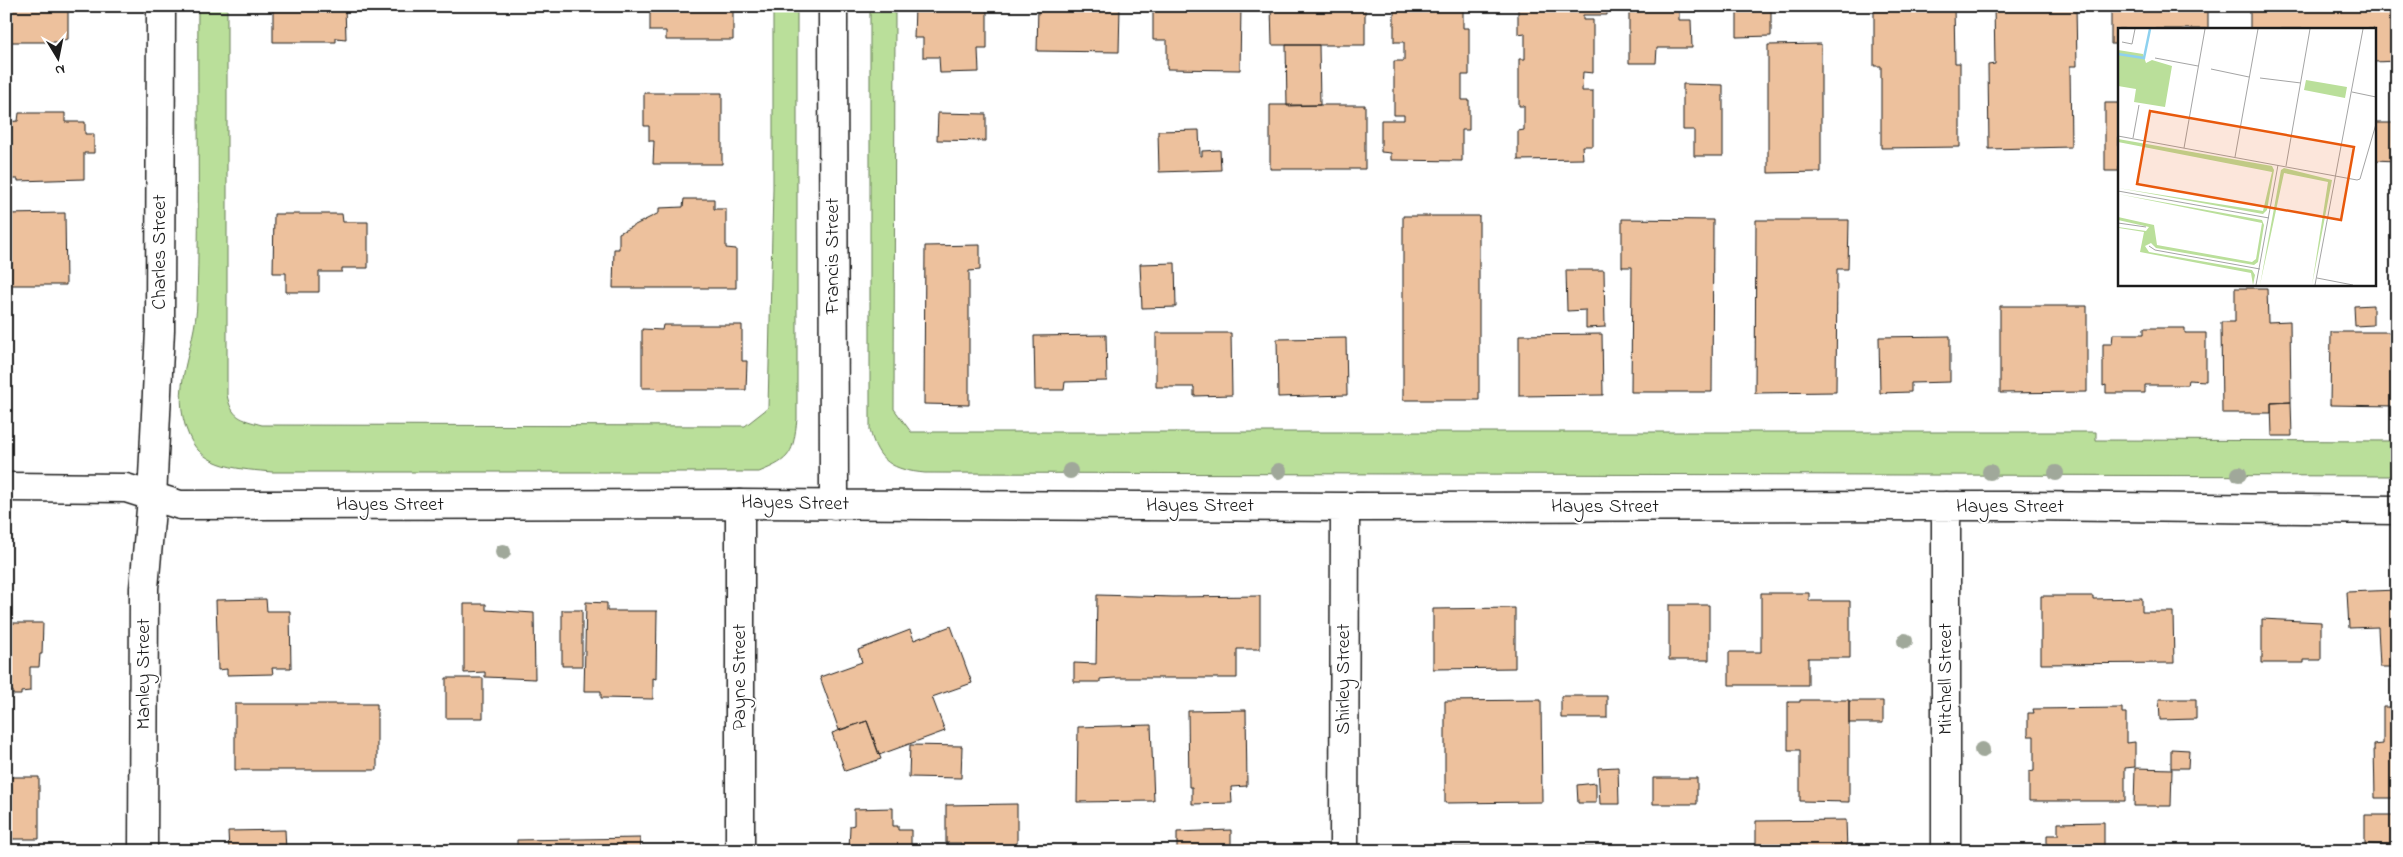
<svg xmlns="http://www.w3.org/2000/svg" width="2403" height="857" viewBox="0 0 2403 857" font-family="'Indie Flower',sans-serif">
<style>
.green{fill:#badf9a;stroke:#6b7e5b}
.building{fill:#edc19d;stroke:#1c1c1c}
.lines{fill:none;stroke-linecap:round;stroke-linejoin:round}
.minor-casing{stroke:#1c1c1c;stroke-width:31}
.secondary-casing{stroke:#1c1c1c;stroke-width:31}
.minor{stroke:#fff;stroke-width:28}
.secondary{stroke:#fff;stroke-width:28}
.tree{fill:#a0a89a}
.labels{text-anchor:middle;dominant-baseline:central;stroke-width:4;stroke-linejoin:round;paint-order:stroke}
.street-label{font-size:20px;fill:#1c1c1c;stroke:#fff}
.inset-river{fill:none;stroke:#8ed1ef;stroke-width:2.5}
.inset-road{fill:none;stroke:#a4a4a4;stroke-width:1}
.view{fill:#e8590c;fill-opacity:0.15;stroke:#e8590c;stroke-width:2.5}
.inset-edge{fill:none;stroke:#1c1c1c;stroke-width:2.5}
</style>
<rect width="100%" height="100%" fill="#fff"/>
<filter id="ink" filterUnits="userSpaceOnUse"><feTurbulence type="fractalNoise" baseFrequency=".02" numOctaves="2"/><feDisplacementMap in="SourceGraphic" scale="10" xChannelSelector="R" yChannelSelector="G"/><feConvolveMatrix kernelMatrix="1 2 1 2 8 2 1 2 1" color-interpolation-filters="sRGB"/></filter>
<g filter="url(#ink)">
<path class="green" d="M198,6h29v389c5,23 13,24 35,30l483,1 23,-18 5,-219v-183h24v413c-4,34 -5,40 -38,53h-487c-30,-3 -69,-3 -83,-36 -21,-48 7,-86 8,-134 3,-98 0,-197 1,-296z
M870,6h25l-1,403 17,23h1185v8l301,1v35l-1472,-3c-32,-3 -47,-11 -55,-43z"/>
<path class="building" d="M6,6h62v33l-6,1 1,2h-57z
M273,6h72l1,33 -10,-1v4h-63z
M650,6h73v3h10v31h-67v-9h-16z
M915,6h72v43h-9l1,23 -39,1 -1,-16h-16v-19h-9z
M1038,6h82l-1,46 -82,-1z
M1153,6h88l-1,64 -73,-1v-29h-14z
M1271,6h94v39h-93z
M1394,6h69v22h6v47h-7v25h7v30h-7v31l-71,-1v-7l-10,-1v-32h23v-5h-10v-54h10v-19h-10z
M1518,6h89v9h-24v5h10v53l-10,-1 -1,19h11v55h-11l1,13 -65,1v-29l6,-1v-24h-5v-47h6v-26l-7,1z
M1629,6h48l2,3v11h12l1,28h-35l-1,15h-27z
M1737,6h34v30l-34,1z
M1822,6h32v4h-32z
M1874,6h80l1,57h5v84l-79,1v-82h-7z
M1994,6h82l1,60h-7l1,81 -82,2 -1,-84 7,-1z
M2111,6h97v23h-89v15h-8z
M2250,6h147v55l-23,1v-33h-124z
M1821,44v128l-53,1v-128z
M1286,45h33l1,60 -33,1z
M1683,84l40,1v71h-29v-26h-11z
M644,93h78v71h-69l1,-23h-5v-15h-5z
M2105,103h14v68h-14z
M1270,105h95v64h-95z
M19,113h46v9h20v12h9v19h-10v26l-66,2v-2h-12v-57l12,-1z
M938,113l48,1v27l-49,-1z
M2374,123h23v38l-23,-1z
M1199,130l1,26h2v-5l18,-1 1,20 -62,2 -1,-41z
M684,199h30v10h12v39l10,1v39h-123l1,-39h5v-16l40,-20v-5l24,-1z
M65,213l1,72h-60v-71z
M274,214h68l1,8h25v46h-26v4h-23v20h-33v-19h-13z
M1403,216h76v184h-76z
M1622,219l91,1 -1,172h-81l1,-125h-10z
M1756,220h93l-1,49h-11l-1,123 -81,1z
M980,245v25l-11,1v134l-45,-1 1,-158z
M1175,263l1,44 -34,1 -2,-44z
M1566,270h38l1,57 -19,1v-18l-19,1z
M2235,288h32l1,34 22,-1 1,81 -20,1v10h-49l-1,-91h14z
M2373,305v20l-18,1 -1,-20z
M2000,306h87v86l-87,1z
M663,325h79v36h5l-1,29h-89l-1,-2h-14v-59l20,1z
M2144,328h41v5h21v48l-18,-1 -1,5h-42v8h-39v-8l-3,1v-42h9l1,-10h31z
M2331,332h64v74l-65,-1z
M1156,333h75l1,62 -38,1v-9h-38z
M1602,334l1,61 -84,1v-61z
M1106,335l1,46 -42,1 -1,8h-29l-1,-54z
M1950,336v46l-39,1v9l-31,1 -1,-56z
M1346,338l1,57 -69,2 -1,-58z
M2291,402l1,34h-20l-1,-33z
M2397,590v77h-17l-2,-40 -29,1 -2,-36z
M1761,593h48v8h41v57h-42v27h-79v-33h32z
M1097,595l77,2 86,-1v53h-23v29h-122l-15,1v3h-26v-19l22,1z
M2041,596h52v3l49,-1v14h31l1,51 -133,1z
M266,599l1,12h23l1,57h-19l1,6 -46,1v-6l-9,1 -2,-70z
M586,602l21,1v8h50l-1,68 -3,-1v21l-52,-1v-7h-17z
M464,604h22v6l48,3 1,66 -50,-2v-5l-21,1z
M1669,605h40v55h-40z
M1515,608v60l-82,1v-60z
M562,610h20v56h-20z
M2262,619l59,3v38h-17v3h-42z
M6,623h37l-1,31h-2l-1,13h-9v24l-9,1v3h-8v-4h-7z
M951,626l21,57 -40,14 13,34 -66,24 -12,-34 -28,9 -19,-53 42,-15 -4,-12 52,-20 4,10z
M446,678h37v40h-37z
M1561,696h46v22h-46z
M2159,699h37v20l-36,1z
M1541,700l1,102 -97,1v-102z
M1800,700h49v102l-49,-1v-51h-12v-48h12z
M1849,701h34v22h-34z
M235,704h142v66h-142z
M2383,707h14v91h-22l-1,-53 9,-1z
M2122,708v5h4v30l9,-1v25l-10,1v33h-96v-29l5,-1v-35h-6v-23h6l-1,-4z
M1246,710l1,76 -16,1 1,16 -40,1v-17h-3l-1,-76z
M867,721l14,38 -36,12 -13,-38z
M1151,725l3,76 -77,1 1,-75z
M910,745l52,1 -1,32 -52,-1z
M2171,749l18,1 -1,18h-17z
M1618,767l1,37h-19l-2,-36z
M2135,768l37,1 -1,37h-37z
M6,777h33v62h-33z
M1653,778h44v26h-44z
M1596,783v20h-18l-1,-18z
M1017,804v47h-56v-8h-15v-38z
M893,808v18h5v4h13v21h-62l1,-25 4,-1v-16z
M2365,815h32v36h-6v-6l-26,-1z
M1846,820l1,31h-91v-30z
M2104,822v29h-57v-16h11v-12z
M285,830l1,21h-57l-1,-20z
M1231,830v21h-54v-19z
M640,838l1,13h-124v-11z
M1443,847h153v4h-153z"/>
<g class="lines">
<g class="minor-casing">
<path id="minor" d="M833,6l1,499
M6,487l120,1 54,17 560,-1 605,3 670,-1 382,4
M740,504v347
M1344,851l1,-344
M1946,851v-345"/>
</g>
<g class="secondary-casing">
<path id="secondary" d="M143,851l1,-263 8,-90 8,-168 1,-324"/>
</g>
<use href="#minor" class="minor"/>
<use href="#secondary" class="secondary"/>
</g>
<g class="tree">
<circle cx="1070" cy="471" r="8"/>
<circle cx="1279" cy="471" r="8"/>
<circle cx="1990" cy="472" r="8"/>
<circle cx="2056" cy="473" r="8"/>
<circle cx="2239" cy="474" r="8"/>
<circle cx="503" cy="552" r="8"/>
<circle cx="1905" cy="641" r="8"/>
<circle cx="1982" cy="750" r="8"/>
</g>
</g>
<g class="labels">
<g class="street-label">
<text transform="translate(160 252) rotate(-90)">Charles Street</text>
<text transform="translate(833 256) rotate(-90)">Francis Street</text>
<text transform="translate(795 504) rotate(1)">Hayes Street</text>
<text x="390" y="505">Hayes Street</text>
<text x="1200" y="506">Hayes Street</text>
<text x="1605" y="507">Hayes Street</text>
<text x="2010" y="507">Hayes Street</text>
<text transform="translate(144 674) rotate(-90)">Manley Street</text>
<text transform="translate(740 677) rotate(-90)">Payne Street</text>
<text transform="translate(1344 679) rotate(-90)">Shirley Street</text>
<text transform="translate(1946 679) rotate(-90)">Mitchell Street</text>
</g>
</g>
<g transform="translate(2118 28)">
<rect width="258" height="258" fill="#fff"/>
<path d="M0,22l25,4 3,9 6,-3 20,6 -7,41 -31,-5 2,-13 -18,-3zM188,52l41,7 -2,11 -41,-8zM0,111l154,27 2,4 -7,40 -4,4 -145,-26 145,23 9,-39 -154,-30zM166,140l48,12 -20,105 16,-103 -44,-9 -24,112 21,-115zM0,166l144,26 2,5 -6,37 -4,3 -98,-17 -5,-5 -6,3 4,6 103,18 3,5 -2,10 -2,-12 -111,-21 4,-20 -25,-4 -1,5v-6l28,4 3,-4 -31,-7v-3l36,8 3,20 95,17 4,-3 6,-36z" fill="#badf9a"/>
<path class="inset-river" d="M0,26l26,4 6,-29"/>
<path class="inset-road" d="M4,14l10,2 3,-15M37,30l43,8M93,41l38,8M142,50l41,5M234,64l24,5M0,108l239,44 3,-1 16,-55M15,110l6,-33M66,120l21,-119M117,129l23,-128M168,138l24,-137M0,163l151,27M0,195l28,4M31,218l6,4 105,19M199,250l36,7M138,257l22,-120M197,257l48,-256"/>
<path class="view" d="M32,83l204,36 -13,73 -204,-36z"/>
<rect width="258" height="258" class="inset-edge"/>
</g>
<rect width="2403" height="857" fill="none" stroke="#fff" stroke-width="25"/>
<rect x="12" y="12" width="2378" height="832" fill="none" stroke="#1c1c1c" stroke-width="2" filter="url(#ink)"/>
<g transform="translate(58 58) rotate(170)" stroke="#ffffff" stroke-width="4" paint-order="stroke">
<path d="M0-4L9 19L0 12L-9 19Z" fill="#1c1c1c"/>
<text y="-8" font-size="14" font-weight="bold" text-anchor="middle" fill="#1c1c1c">N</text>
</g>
</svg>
